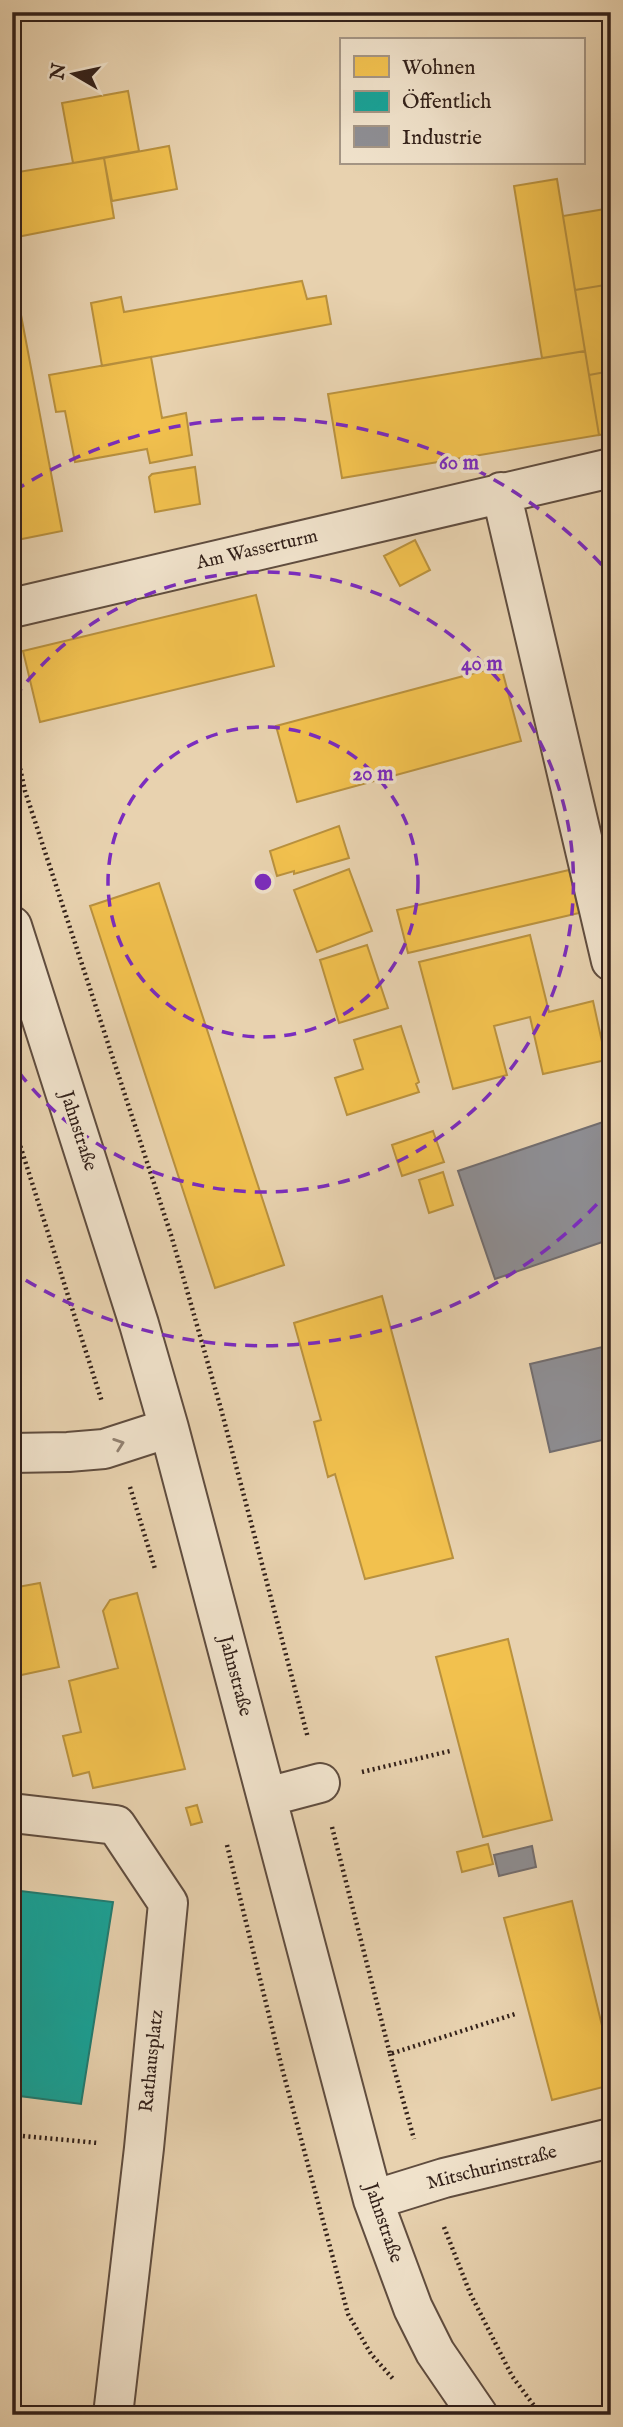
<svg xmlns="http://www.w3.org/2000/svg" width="623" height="2427" viewBox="0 0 623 2427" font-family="'IM FELL English',serif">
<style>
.homes{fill:#f2c14e;stroke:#b9913e;stroke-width:2}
.public{fill:#17a398;stroke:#1f7c72;stroke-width:2}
.industry{fill:#8d8d92;stroke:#726d6e;stroke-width:2}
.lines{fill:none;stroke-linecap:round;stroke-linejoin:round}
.minor-casing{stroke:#604d3f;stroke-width:42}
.path{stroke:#33211a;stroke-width:4.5;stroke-dasharray:2 3.5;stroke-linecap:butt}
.minor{stroke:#f0e2cb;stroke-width:38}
.oneway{stroke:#928272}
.ring{fill:none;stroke:#7b2cbf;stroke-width:3.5;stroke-dasharray:12 9}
.labels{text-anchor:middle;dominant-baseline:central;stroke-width:7;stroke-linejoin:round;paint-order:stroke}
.street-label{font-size:19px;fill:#33211a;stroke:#f0e2cb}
.centre{fill:#7b2cbf;stroke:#f0e2cb;stroke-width:3.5}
.ring-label{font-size:21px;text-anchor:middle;font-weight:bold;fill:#7b2cbf;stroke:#f0e2cb;stroke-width:7;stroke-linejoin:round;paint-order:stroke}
</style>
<rect width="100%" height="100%" fill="#e8d2af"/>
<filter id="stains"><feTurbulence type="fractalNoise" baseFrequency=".00286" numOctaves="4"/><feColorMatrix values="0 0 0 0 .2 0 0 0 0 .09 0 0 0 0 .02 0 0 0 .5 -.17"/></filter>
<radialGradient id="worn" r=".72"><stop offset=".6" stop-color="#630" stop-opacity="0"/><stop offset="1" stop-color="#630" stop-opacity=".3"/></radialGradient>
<path class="homes" d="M128,91l11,60 -66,12 -11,-60z
M12,111l7,43 -7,1z
M169,146l8,43 -65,12 -8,-43z
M104,158l10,60 -102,20v-65z
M557,179l28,172 -43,7 -28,-172z
M611,208v76l-36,6 -12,-74z
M302,281l5,18 19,-3 5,28 -229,42 -11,-63 30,-6 3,15z
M611,284v87l-22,4 -14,-85z
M17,294l45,237 -50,10v-246z
M585,351l14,84 -257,43 -14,-84z
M151,357l11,61 24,-5 6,42 -42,8 -3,-14 -72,13 -10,-51 -9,1 -7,-37z
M611,371v62l-12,2 -10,-60z
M195,467l5,37 -45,8 -6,-35 3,-3z
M415,540l15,30 -30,16 -16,-30z
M256,595l18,71 -234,56 -17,-71z
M501,666l20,75 -224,61 -21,-76z
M339,826l10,32 -55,16v-3l-17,5 -7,-25z
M349,869l23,62 -55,21 -23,-62z
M569,870l10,43 -171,40 -11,-43z
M159,883l125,382 -69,23 -125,-382z
M530,935l19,77 44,-11 13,59 -63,14 -13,-57 -36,9 13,49 -54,14 -34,-127z
M367,945l21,63 -49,15 -19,-63z
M401,1026l18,56 -3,2 3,8 -72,23 -12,-37 28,-9 -9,-29z
M433,1131l11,31 -42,14 -10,-31z
M443,1172l10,33 -24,8 -10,-33z
M382,1296l71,262 -88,21 -30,-105 -7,3 -14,-55 7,-2 -27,-97z
M40,1583l19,84 -47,10v-89z
M137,1593l48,176 -92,19 -4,-16 -16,4 -10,-40 18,-4 -12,-51 49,-13 -15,-57 7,-11z
M508,1639l44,181 -69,17 -47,-180z
M197,1805l5,17 -11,3 -5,-17z
M488,1844l5,20 -31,8 -5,-20z
M572,1901l39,162v22l-59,15 -48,-182z"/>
<path class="public" d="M12,1890l101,12 -32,202 -69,-9z"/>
<path class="industry" d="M606,1121l5,13v105l-116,40 -37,-108z
M611,1345v93l-61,14 -20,-88z
M532,1846l4,21 -37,9 -5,-21z"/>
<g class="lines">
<g class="minor-casing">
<path id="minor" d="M501,492l110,469
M12,608l599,-140
M12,926l127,398 30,104 204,772 40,108 22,44 43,63
M12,1453l56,-1 36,-3 65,-21
M267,1797l53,-14
M12,1813l104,12 52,78 -24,245 -31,267
M373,2200l71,-22 167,-40"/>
</g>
<path class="path" d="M12,731l13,60 147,447 49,171 87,329
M12,1120l90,282
M130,1487l25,82
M362,1772l88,-21
M332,1827l58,227 125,-40
M227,1845l55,223 66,246 23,40 23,26
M390,2054l24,85
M12,2135l86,8
M444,2227l26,66 42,83 29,39"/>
<use href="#minor" class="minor"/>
</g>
<defs><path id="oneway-chevron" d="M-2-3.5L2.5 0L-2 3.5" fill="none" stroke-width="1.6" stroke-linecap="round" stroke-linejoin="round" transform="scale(1.75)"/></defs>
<use class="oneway" href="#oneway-chevron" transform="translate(119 1444) rotate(-19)"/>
<g class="ring">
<circle cx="263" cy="882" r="155"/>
<path d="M14 698A310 310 0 1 1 14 1066"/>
<path d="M611 1189A464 464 0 0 1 14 1273M14 491A464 464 0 0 1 611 575"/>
</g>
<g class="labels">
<g class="street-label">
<text transform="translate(257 550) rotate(-13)">Am Wasserturm</text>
<text transform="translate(78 1131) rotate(72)">Jahnstraße</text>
<text transform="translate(235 1676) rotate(75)">Jahnstraße</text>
<text transform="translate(152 2061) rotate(-84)">Rathausplatz</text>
<text transform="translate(492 2168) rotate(-14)">Mitschurinstraße</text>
<text transform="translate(383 2223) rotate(71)">Jahnstraße</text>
</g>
</g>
<circle cx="263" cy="882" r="10" class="centre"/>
<g class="ring-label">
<text x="459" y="469">60 m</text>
<text x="482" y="670">40 m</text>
<text x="373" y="780">20 m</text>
</g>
<rect width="623" height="2427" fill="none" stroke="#e8d2af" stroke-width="42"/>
<rect x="14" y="14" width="595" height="2399" fill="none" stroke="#33211a" stroke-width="3.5"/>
<rect x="21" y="21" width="581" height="2385" fill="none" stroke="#33211a" stroke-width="2"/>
<rect x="340" y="38" width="245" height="126" fill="#f0e2cb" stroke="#a49584" stroke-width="2"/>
<rect x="354" y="56" width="35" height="21" fill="#f2c14e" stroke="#a49584" stroke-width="2"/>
<text x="402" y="74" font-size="21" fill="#33211a">Wohnen</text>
<rect x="354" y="91" width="35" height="21" fill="#17a398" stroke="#a49584" stroke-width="2"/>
<text x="402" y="108" font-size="21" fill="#33211a">Öffentlich</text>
<rect x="354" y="126" width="35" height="21" fill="#8d8d92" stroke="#a49584" stroke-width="2"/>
<text x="402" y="144" font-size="21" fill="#33211a">Industrie</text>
<g transform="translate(74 74) rotate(279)" stroke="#f0e2cb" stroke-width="5" paint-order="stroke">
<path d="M0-5L12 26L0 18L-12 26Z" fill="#33211a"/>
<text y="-10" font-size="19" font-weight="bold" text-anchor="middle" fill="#33211a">N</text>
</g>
<rect width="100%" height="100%" filter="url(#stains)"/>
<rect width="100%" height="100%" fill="url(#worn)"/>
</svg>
